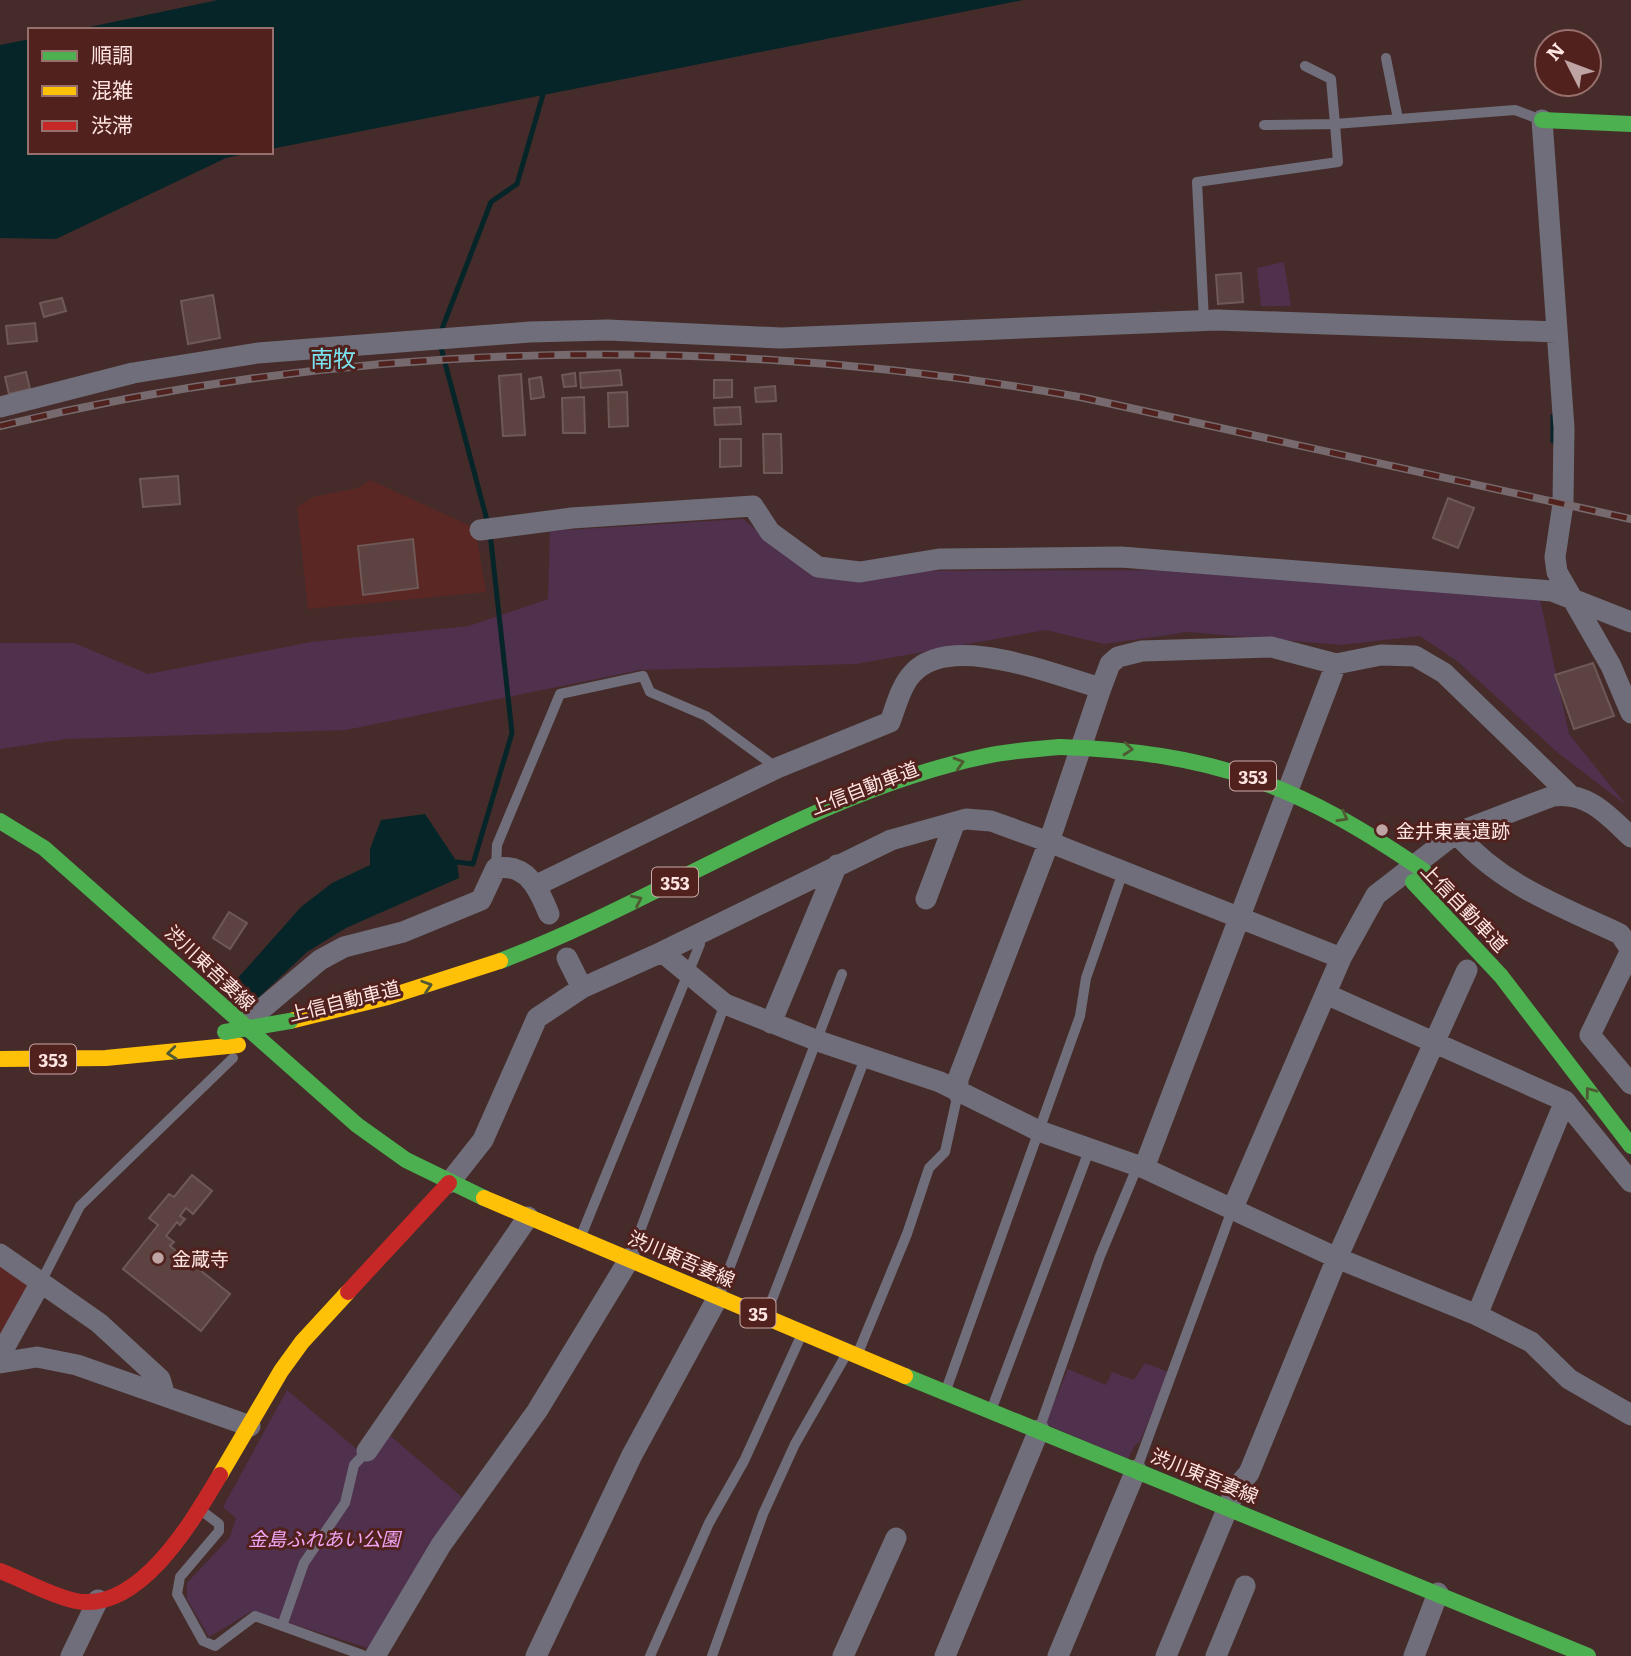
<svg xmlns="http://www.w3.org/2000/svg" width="1631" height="1656" viewBox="0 0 1631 1656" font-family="Literata,'Noto Sans JP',serif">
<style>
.built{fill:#5b2724}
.green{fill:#4f304d}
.water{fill:#062528}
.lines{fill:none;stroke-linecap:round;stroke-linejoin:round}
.stream{stroke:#062528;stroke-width:5}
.building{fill:#5c4240;stroke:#6f5957;stroke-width:2}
.lane{stroke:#706e7a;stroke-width:10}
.street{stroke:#706e7a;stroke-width:21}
.fast{stroke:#4caf50;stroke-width:16}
.slow{stroke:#ffc107;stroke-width:16}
.jam{stroke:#c62828;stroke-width:16}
.rail-casing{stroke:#766a6e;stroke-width:8}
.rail{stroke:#51211e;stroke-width:5;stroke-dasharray:16;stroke-linecap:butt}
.fast-bridge{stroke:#4caf50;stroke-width:16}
.oneway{stroke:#4f5a32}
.poi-dot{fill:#bea4a2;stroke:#51211e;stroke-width:2.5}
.labels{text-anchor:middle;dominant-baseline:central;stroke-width:6;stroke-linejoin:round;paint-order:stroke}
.shield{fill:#51211e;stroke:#cbaaa7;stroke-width:2}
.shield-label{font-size:18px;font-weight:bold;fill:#ffe5e2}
.street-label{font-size:19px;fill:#ffe5e2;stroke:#51211e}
.poi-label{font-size:19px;fill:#ffe5e2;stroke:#51211e;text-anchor:start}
.park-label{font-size:19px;font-style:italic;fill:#f1a4f4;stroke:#51211e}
.quarter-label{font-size:23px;fill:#79e4f0;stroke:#51211e}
</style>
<rect width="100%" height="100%" fill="#452c2a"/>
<path class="built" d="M370,480l105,48 11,64 -178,17 -11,-102 16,-10 45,-9z
M0,1259l31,22 -31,61z"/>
<path class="green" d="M1284,262l7,44h-30l-4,-38z
M743,519l63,52 404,-1 330,29 29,135 57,71 -69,-53 -100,-91 -37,-25 -80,9 -152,-13 -84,12 -58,-14 -190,34 -216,6 -294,60 -280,9 -66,10v-106h74l74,31 163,-32 158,-16 79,-27 2,-68z
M1145,1363l23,9 -28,70 -5,3 -7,14 -83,-35 23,-55 38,16 6,-13 22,8z
M287,1390l79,67 20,-25 78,67 -93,150 -119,-38 -43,26 -22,-38v-16l43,-46 6,-19 -13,-11z"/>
<path class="water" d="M218,0h805l-752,149v-119h-196z
M30,39v113h224l-28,6 -170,81 -56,-1v-193z
M425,814l32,48 2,16 -113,50 -39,24 -49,46 -21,-19 64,-72 31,-24 38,-18v-16l11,-29z"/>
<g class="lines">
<path class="stream" d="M440,334l51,-132 26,-18 27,-93
M440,344l48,180
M1553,416v25
M457,862l16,2 39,-131 -22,-200"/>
</g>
<path class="building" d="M1241,273l2,29 -25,2 -2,-29z
M213,295l7,43 -32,6 -7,-43z
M62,298l4,13 -22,6 -4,-14z
M35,323l2,18 -29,3 -2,-18z
M620,370l2,15 -41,3 -1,-15z
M26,372l4,17 -21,5 -4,-17z
M575,373l1,13 -12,1 -2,-12z
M521,374l4,61 -22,1 -4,-60z
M541,377l3,20 -13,2 -2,-20z
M714,380h18v17l-18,1z
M775,386l1,15 -20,1 -1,-14z
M627,392l1,34 -19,1 -1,-34z
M584,397l1,36h-22l-1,-35z
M740,407l1,17 -26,1 -1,-17z
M763,434h18l1,39h-18z
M720,439h21v27l-21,1z
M178,476l2,28 -37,3 -3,-28z
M1448,498l26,10 -16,40 -25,-10z
M413,539l5,49 -55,7 -5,-49z
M1593,663l21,53 -40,13 -19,-54z
M229,912l18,11 -17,26 -17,-11z
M192,1175l20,16 -19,23 -7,-6 -6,8 5,3 -5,6 -3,-3 -11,14 8,6 -4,4 60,48 -29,37 -78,-62 35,-44 -9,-7 20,-24 5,3z"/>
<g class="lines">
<path class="lane" d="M1386,58l12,61
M1264,125l71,-1 -4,-45 -26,-13
M1204,320l-7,-138 141,-20 -3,-38 180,-14 24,9
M496,868l1,-23 63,-151 83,-18 7,16 56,24 71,52
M581,1236l119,-292
M631,1255l94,-251
M41,1282l39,-76 153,-148
M719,1295l123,-321
M766,1315l100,-259
M858,1353l49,-119 22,-66 16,-16 13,-59
M946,1390l134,-374 6,-38 37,-106
M992,1408l98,-260
M1040,1427l60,-171 38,-91
M1137,1468l95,-258
M202,1511l17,13v7l-39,46 -3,17 26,47 12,5 40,-30 110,40
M282,1626l22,-63 41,-60 9,-38 13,-14
M650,1656l59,-133 35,-62 57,-125
M712,1656l51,-142 32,-70 51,-89"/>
<path class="street" d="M1542,120l22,308 -1,76 -8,53 2,15 54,94 20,47
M0,407l133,-34 125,-20 272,-21 78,-2 173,8 436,-18 340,12
M480,530l92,-12 181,-12 17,26 48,35 42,5 79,-13 182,-2 431,34 79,31
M1456,833c45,52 102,72 164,101l11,16 -41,85 41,49
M537,885l240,-117 113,-46c6,-16 11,-36 22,-48 38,-43 141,1 189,14
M926,899l29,-77
M662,952l229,-112 75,-21 25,2 58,21 292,116
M567,958l15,30 80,-36 63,52 93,37 122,41 99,49 105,37 193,90 140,57 54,27 38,37 62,36
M1326,994l239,107
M771,1023l66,-158
M244,1024l76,-64 24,-13 59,-15 78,-32 15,-32c32,-5 43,22 53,46
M958,1093v-14l91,-237 52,-154 9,-24 8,-7 24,-6 129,-4 65,17 45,-9 34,1 29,17 125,121
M1144,1168l192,-504
M449,1183l34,-43 54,-122 45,-30
M1232,1210l109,-252 35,-63 80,-62 97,-37c35,-4 54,18 78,41
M0,1254l99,69 61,56 5,17
M1477,1315l88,-214 66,81
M4,1362l-2,-10 39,-70
M0,1363l37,-6 40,8 173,61
M367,1451l161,-234
M71,1656l27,-56
M375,1656l66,-111 96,-134 93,-153
M536,1656l96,-201 86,-158
M843,1656l53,-118
M945,1656l94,-226
M1058,1656l78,-186
M1166,1656l70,-168 13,-15 88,-215 130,-288
M1216,1656l29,-70
M1414,1656l24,-63"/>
<path class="fast" d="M1542,120l89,4
M0,821l44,27 313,277 49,35 78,38
M1413,882l88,94 130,170
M500,961c164,-62 313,-169 486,-205 24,-5 49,-7 74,-9
M905,1376l683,280"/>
<path class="slow" d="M290,1021l98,-24 112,-36
M0,1059l106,-1 132,-13
M484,1198l421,178
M220,1475l61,-104 21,-29 46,-50"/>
<path class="jam" d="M348,1292l101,-109
M0,1571c24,9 51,25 76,30 64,12 117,-81 144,-126"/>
<g class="rail-casing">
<path id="rail" d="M0,426c356,-86 725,-93 1085,-28l546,121"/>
</g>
<use href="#rail" class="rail"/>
<path class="fast-bridge" d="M1060,747c153,5 239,38 364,124
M225,1032l65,-11"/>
</g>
<defs><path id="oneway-chevron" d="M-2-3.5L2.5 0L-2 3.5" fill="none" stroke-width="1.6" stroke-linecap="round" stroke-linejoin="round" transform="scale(1.75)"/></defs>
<g class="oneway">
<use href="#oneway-chevron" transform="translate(1128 749) rotate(5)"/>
<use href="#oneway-chevron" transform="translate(959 763) rotate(-16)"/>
<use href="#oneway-chevron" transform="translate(1343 817) rotate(29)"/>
<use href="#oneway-chevron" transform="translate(637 900) rotate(-26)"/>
<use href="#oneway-chevron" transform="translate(427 986) rotate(-18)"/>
<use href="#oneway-chevron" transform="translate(172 1053) rotate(174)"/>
<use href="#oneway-chevron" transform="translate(1590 1092) rotate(-127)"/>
</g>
<g class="poi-dot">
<circle cx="1382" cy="830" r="7"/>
<circle cx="158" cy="1258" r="7"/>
</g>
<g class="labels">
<g class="shield">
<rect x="1230" y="761.5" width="46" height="29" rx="5"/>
<rect x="652" y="867.5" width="46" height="29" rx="5"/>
<rect x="30" y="1044.5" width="46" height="29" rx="5"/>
<rect x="740.5" y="1298.5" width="35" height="29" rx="5"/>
</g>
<g class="shield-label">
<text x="1253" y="776">353</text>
<text x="675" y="882">353</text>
<text x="53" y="1059">353</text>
<text x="758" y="1313">35</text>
</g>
<g class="street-label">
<text transform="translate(864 787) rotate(-21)">上信自動車道</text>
<text transform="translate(1465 907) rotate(46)">上信自動車道</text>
<text transform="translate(211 967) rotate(43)">渋川東吾妻線</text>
<text transform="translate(344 1000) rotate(-14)">上信自動車道</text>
<text transform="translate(682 1258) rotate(23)">渋川東吾妻線</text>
<text transform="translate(1205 1475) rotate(22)">渋川東吾妻線</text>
</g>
<g class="poi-label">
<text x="1396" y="830">金井東裏遺跡</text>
<text x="172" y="1258">金蔵寺</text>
</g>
<g class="park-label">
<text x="324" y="1538">金島ふれあい公園</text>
</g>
<g class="quarter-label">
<text x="333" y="357">南牧</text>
</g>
</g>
<rect x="28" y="28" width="245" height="126" fill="#51211e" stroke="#976f6c" stroke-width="2"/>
<rect x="42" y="51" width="35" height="10" fill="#4caf50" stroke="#976f6c" stroke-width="2"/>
<text x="91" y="63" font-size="21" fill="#ffe5e2">順調</text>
<rect x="42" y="86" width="35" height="10" fill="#ffc107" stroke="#976f6c" stroke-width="2"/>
<text x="91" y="98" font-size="21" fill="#ffe5e2">混雑</text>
<rect x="42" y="121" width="35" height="10" fill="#c62828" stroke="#976f6c" stroke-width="2"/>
<text x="91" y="133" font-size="21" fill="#ffe5e2">渋滞</text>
<g transform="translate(1568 63) rotate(312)"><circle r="33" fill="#51211e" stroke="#976f6c" stroke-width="2"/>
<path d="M0-5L12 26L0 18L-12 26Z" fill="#bea4a2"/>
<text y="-10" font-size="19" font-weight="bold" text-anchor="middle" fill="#ffe5e2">N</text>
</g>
</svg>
